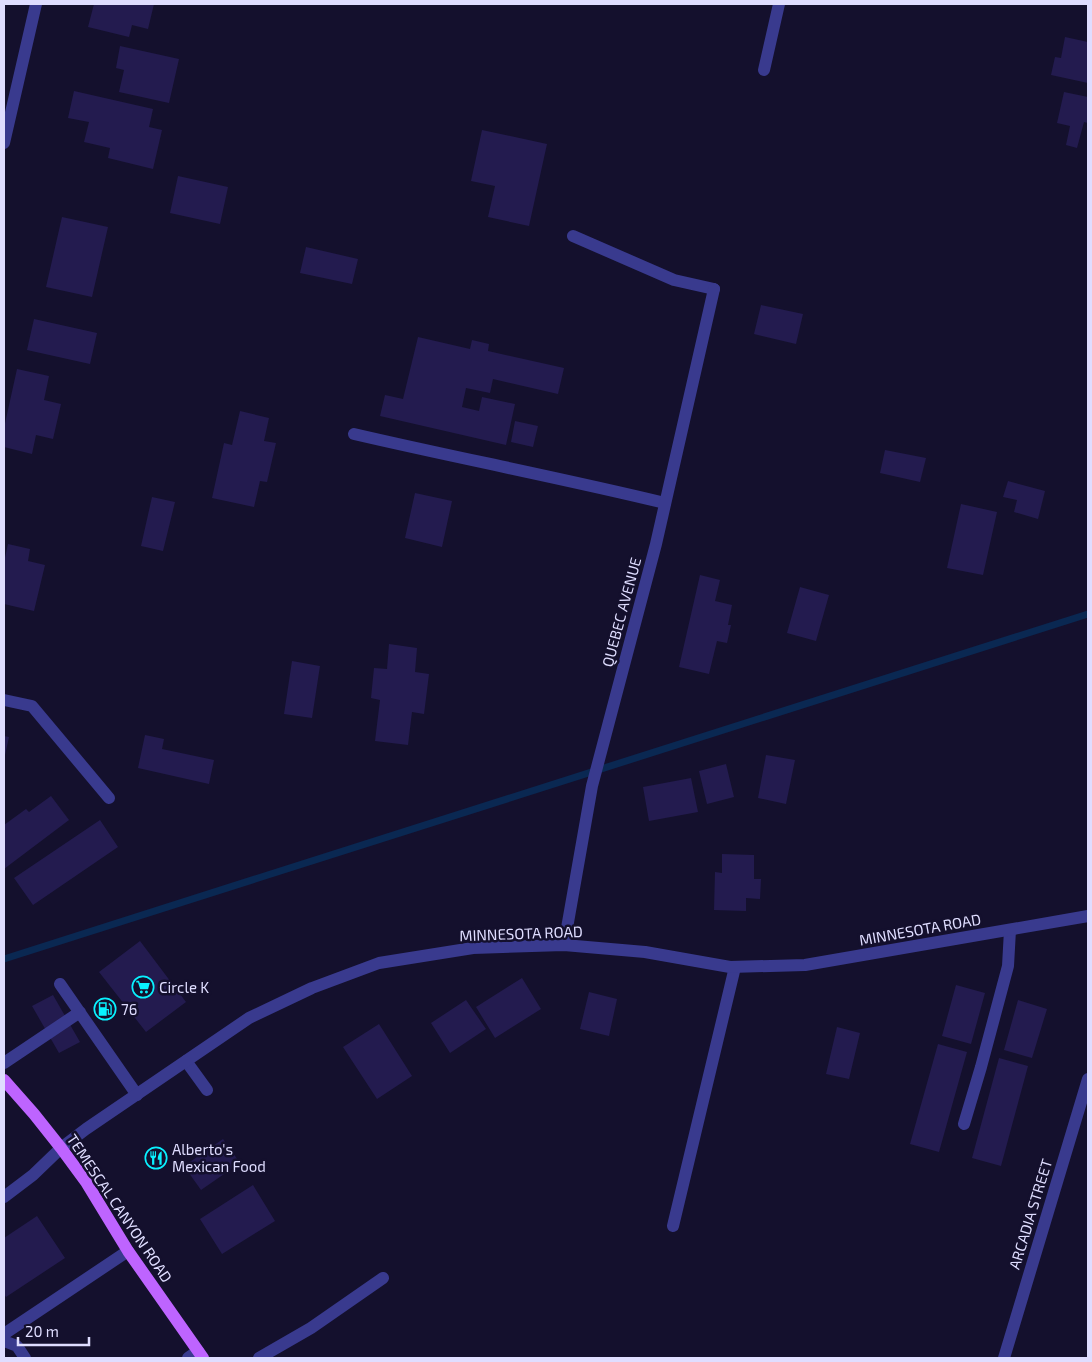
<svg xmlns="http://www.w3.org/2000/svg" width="1092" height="1362" viewBox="0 0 1092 1362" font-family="'Exo 2',sans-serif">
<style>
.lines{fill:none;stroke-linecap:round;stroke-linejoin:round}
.stream{stroke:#0a2852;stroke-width:7}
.building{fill:#231b4f}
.lane{stroke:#393a8e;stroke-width:12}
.street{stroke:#393a8e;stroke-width:12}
.primary{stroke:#be64ff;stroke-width:12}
.labels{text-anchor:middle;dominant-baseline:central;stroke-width:5;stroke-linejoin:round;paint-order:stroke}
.street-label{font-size:15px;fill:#dfddff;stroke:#14102d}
.poi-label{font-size:15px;fill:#dfddff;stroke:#14102d;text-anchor:start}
</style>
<rect width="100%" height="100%" fill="#14102d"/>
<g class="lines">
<path class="stream" d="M4,959l1084,-345"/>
</g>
<path class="building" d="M94,4h60l-6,25 -16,-4 -3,12 -41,-10z
M1065,37l23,5v41l-37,-8 4,-18 6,1z
M120,46l59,13 -10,44 -50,-11 5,-22 -8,-2z
M74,91l79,18 -4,18 13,3 -9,39 -45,-11 2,-10 -26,-6 5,-20 -21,-4z
M1064,92l24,5v26l-4,-1 -7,26 -11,-3 4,-19 -13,-3z
M482,130l65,14 -18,82 -41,-9 7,-31 -24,-5z
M178,176l50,11 -8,37 -50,-11z
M62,217l46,10 -16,70 -46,-10z
M306,247l52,12 -6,25 -52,-11z
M761,305l42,9 -7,30 -42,-10z
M34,319l63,14 -7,31 -63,-14z
M418,337l52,12 2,-9 17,4 -1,7 76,17 -6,26 -65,-15 -3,14 -24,-5 -4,19 17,4 3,-14 33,7 -9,41 -126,-29 5,-21 18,4z
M17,369l32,7 -5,24 17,4 -8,35 -17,-4 -4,19 -28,-7v-19z
M240,411l29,7 -5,23 12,2 -9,39 -7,-1 -6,26 -42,-9 12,-55 8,2z
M515,421l23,5 -5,21 -22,-5z
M885,450l41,8 -6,24 -40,-9z
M1008,481l37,10 -7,28 -24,-7 3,-12 -14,-3z
M415,493l37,8 -10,46 -37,-9z
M152,497l23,5 -12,49 -22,-5z
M961,504l36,8 -14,63 -36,-7z
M8,544l22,5 -2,12 17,4 -11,46 -30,-7v-42z
M700,575l20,5 -5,21 17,4 -4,20h3l-4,18 -10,-2 -8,33 -30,-7z
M800,587l29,8 -13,46 -29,-8z
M389,644l28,4 -2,24 14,2 -5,40 -12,-2 -4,33 -33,-4 5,-41 -9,-2 3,-30 13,1z
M292,661l28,5 -8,52 -28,-4z
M145,735l19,4 -2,10 52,11 -5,24 -71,-16z
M4,736l5,1 -4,18h-1z
M766,755l29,5 -9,44 -28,-6z
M726,764l8,33 -27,7 -8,-33z
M691,778l7,34 -49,9 -6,-34z
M51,796l18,24 -65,49v-44l22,-16 3,3z
M100,820l18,27 -85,58 -19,-27z
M722,854l32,1v24h7l-1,20 -14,-1v13l-32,-1 1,-38 7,1z
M140,941l46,61 -40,30 -47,-60z
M522,978l19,31 -46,29 -19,-31z
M956,985l29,8 -14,51 -29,-8z
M589,992l28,7 -8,37 -29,-7z
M53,995l27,47 -21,11 -27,-47z
M466,1000l20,29 -36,24 -19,-30z
M1018,1000l29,9 -15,49 -28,-8z
M379,1024l33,52 -35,23 -34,-52z
M837,1027l23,6 -11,46 -23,-5z
M938,1044l29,8 -28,100 -29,-8z
M999,1058l29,8 -27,100 -29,-8z
M223,1139l17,24 -39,27 -17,-24z
M253,1185l22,36 -53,33 -22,-35z
M37,1216l28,42 -59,39 -2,-3v-56z"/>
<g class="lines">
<path class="lane" d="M573,236l101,44 40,9
M354,434c103,24 208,44 311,69
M4,700l28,6 77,92
M60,984l77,111
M186,1061l21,29
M4,1063l76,-51
M964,1124l17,-57 27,-101 2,-36
M4,1197l29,-22 28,-27
M673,1226l62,-259
M4,1334l124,-83
M4,1341l13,5 8,12
M188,1358l10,-7
M259,1358l52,-30 72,-50"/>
<path class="street" d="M764,70l15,-66
M4,143l32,-139
M564,945l28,-159 64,-242 58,-255
M61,1148l25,-19 163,-111 63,-30 67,-25 94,-15 91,-3 81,7 85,15 75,-2 283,-49
M1004,1358l84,-279"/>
<path class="primary" d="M4,1080l30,34 27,34 25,34 42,69 75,107"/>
</g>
<defs>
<g id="supermarket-ring" transform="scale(1.125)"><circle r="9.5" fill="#14102d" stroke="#09f2ff" stroke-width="1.5"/><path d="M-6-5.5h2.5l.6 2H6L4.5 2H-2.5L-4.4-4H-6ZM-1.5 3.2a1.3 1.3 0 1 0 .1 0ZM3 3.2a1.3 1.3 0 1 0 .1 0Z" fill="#09f2ff"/></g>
<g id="fuel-ring" transform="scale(1.125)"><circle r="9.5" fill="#14102d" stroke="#09f2ff" stroke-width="1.5"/><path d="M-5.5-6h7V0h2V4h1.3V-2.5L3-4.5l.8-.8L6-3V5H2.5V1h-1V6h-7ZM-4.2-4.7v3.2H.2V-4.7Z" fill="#09f2ff"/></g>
<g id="restaurant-ring" transform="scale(1.125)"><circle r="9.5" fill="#14102d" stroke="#09f2ff" stroke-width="1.5"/><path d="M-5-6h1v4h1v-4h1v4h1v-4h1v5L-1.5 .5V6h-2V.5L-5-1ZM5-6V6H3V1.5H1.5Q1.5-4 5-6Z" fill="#09f2ff"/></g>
</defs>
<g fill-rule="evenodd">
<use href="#supermarket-ring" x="143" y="987"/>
<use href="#fuel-ring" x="105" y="1009"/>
<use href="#restaurant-ring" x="156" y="1158"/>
</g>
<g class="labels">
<g class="street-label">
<text transform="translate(621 612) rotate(-75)">QUEBEC AVENUE</text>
<text transform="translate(920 929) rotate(-10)">MINNESOTA ROAD</text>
<text transform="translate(521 933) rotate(-2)">MINNESOTA ROAD</text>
<text transform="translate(120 1208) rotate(56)">TEMESCAL CANYON ROAD</text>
<text transform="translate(1030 1214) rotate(-73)">ARCADIA STREET</text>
</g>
<g class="poi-label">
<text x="159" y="987">Circle K</text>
<text x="121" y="1009">76</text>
<text x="172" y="1149">Alberto's<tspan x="172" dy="17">Mexican Food</tspan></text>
</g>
</g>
<rect width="1092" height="1362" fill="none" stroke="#dfddff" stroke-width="10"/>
<path d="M18 1337v8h71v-8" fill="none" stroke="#dfddff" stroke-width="2.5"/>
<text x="25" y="1337" font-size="15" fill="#dfddff" stroke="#14102d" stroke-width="4" paint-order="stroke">20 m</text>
</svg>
